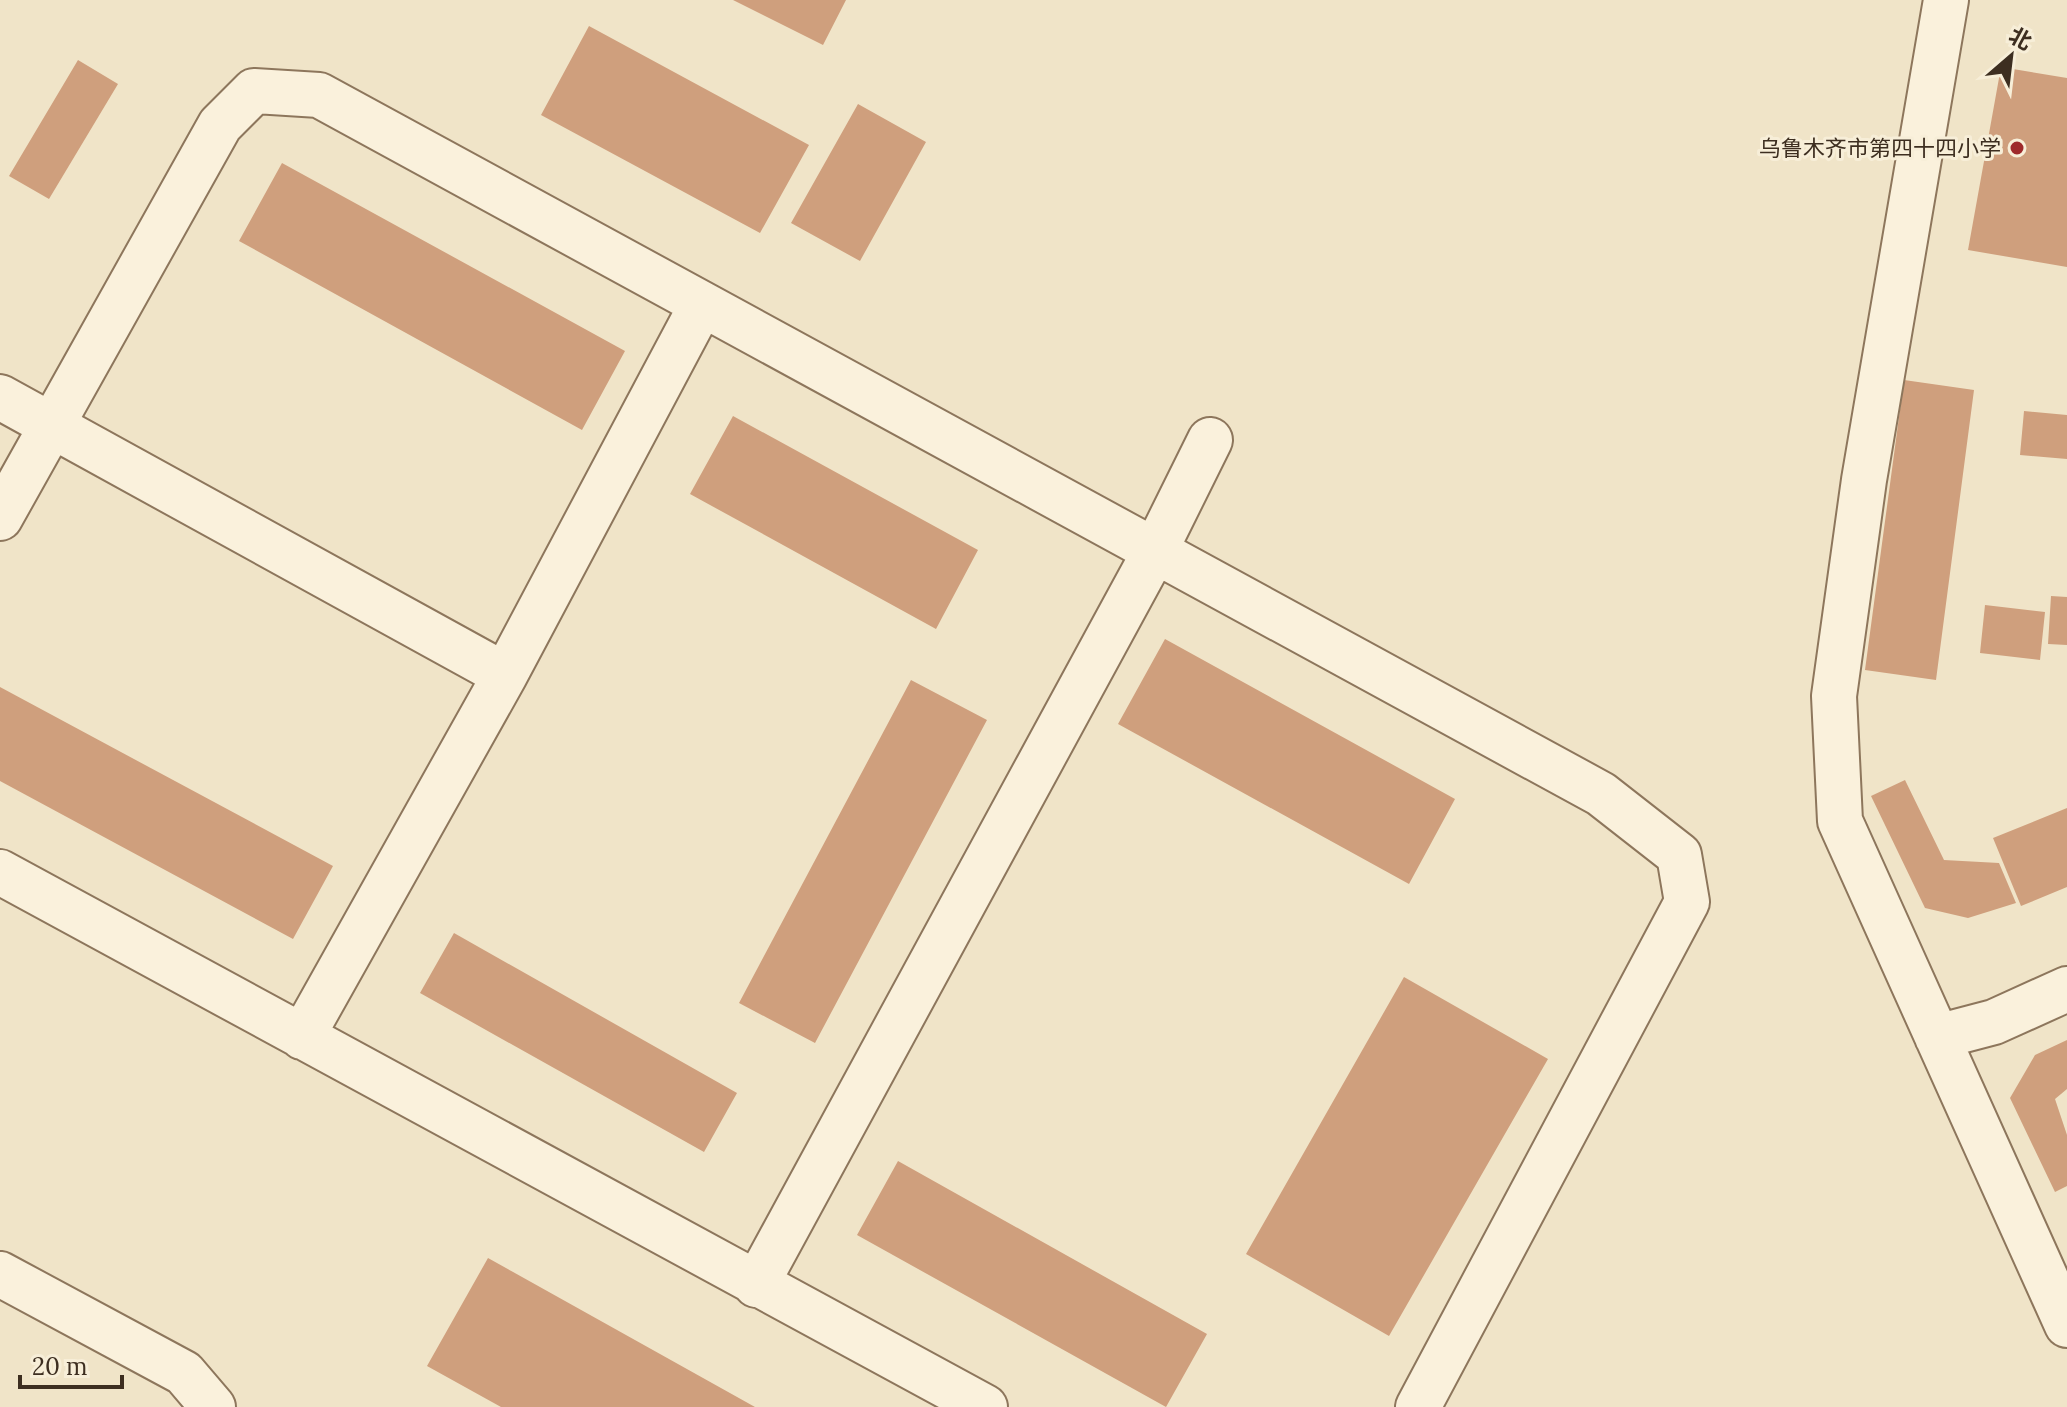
<svg xmlns="http://www.w3.org/2000/svg" width="2067" height="1407" viewBox="0 0 2067 1407" font-family="Lora,'Noto Sans SC',serif">
<style>
.building{fill:#cf9f7d}
.lines{fill:none;stroke-linecap:round;stroke-linejoin:round}
.minor-casing{stroke:#8d765c;stroke-width:48}
.minor{stroke:#faf1dc;stroke-width:44}
.poi-dot{fill:#9e2a2b;stroke:#f7eed8;stroke-width:3}
.labels{text-anchor:middle;dominant-baseline:central;stroke-width:6;stroke-linejoin:round;paint-order:stroke}
.poi-label{font-size:22px;fill:#3d2e20;stroke:#f7eed8;text-anchor:end}
</style>
<rect width="100%" height="100%" fill="#f0e4c8"/>
<path class="building" d="M733,0h113l-23,45z
M589,26l220,119 -49,88 -219,-118z
M78,60l40,24 -69,115 -40,-23z
M2001,67l66,11v189l-99,-17z
M858,104l68,38 -66,119 -69,-38z
M282,163l343,188 -43,79 -343,-189z
M1904,380l70,10 -38,290 -71,-10z
M2024,411l43,4v44l-47,-4z
M733,416l245,134 -42,79 -246,-135z
M2051,596l16,1v48l-19,-1z
M1985,605l60,7 -5,48 -60,-7z
M1165,639l290,160 -46,85 -291,-160z
M911,680l76,40 -172,323 -76,-40z
M0,687l333,179 -40,73 -293,-158z
M1905,780l39,80 55,3 17,40 -48,15 -43,-10 -54,-112z
M2067,808v79l-46,19 -28,-68z
M454,933l283,160 -33,59 -284,-159z
M1404,977l144,82 -159,277 -143,-82z
M2067,1040v49l-12,10 12,36v51l-12,6 -45,-94 25,-43z
M898,1161l309,173 -41,73 -309,-172z
M488,1258l267,149h-254l-74,-41z"/>
<g class="lines">
<g class="minor-casing">
<path id="minor" d="M1946,0l-82,480 -30,216 6,125 227,504
M0,397l505,278
M0,518l220,-393 34,-34 65,4 1282,699 78,61 8,47 -269,505
M0,872l985,535
M302,1037l203,-362 197,-371
M1937,1037l57,-15 73,-33
M0,1274l184,99 29,34
M756,1285l399,-734 55,-111"/>
</g>
<use href="#minor" class="minor"/>
</g>
<circle class="poi-dot" cx="2017" cy="148" r="8"/>
<g class="labels">
<g class="poi-label">
<text x="2001" y="148">乌鲁木齐市第四十四小学</text>
</g>
</g>
<g transform="translate(2011 56) rotate(28)" stroke="#f7eed8" stroke-width="6" paint-order="stroke">
<path d="M0-6L14 30L0 20L-14 30Z" fill="#3d2e20"/>
<text y="-12" font-size="22" font-weight="bold" text-anchor="middle" fill="#3d2e20">北</text>
</g>
<path d="M20 1375v12h102v-12" fill="none" stroke="#3d2e20" stroke-width="4"/>
<text x="32" y="1375" font-size="24" fill="#3d2e20" stroke="#f7eed8" stroke-width="6" paint-order="stroke">20 m</text>
</svg>
